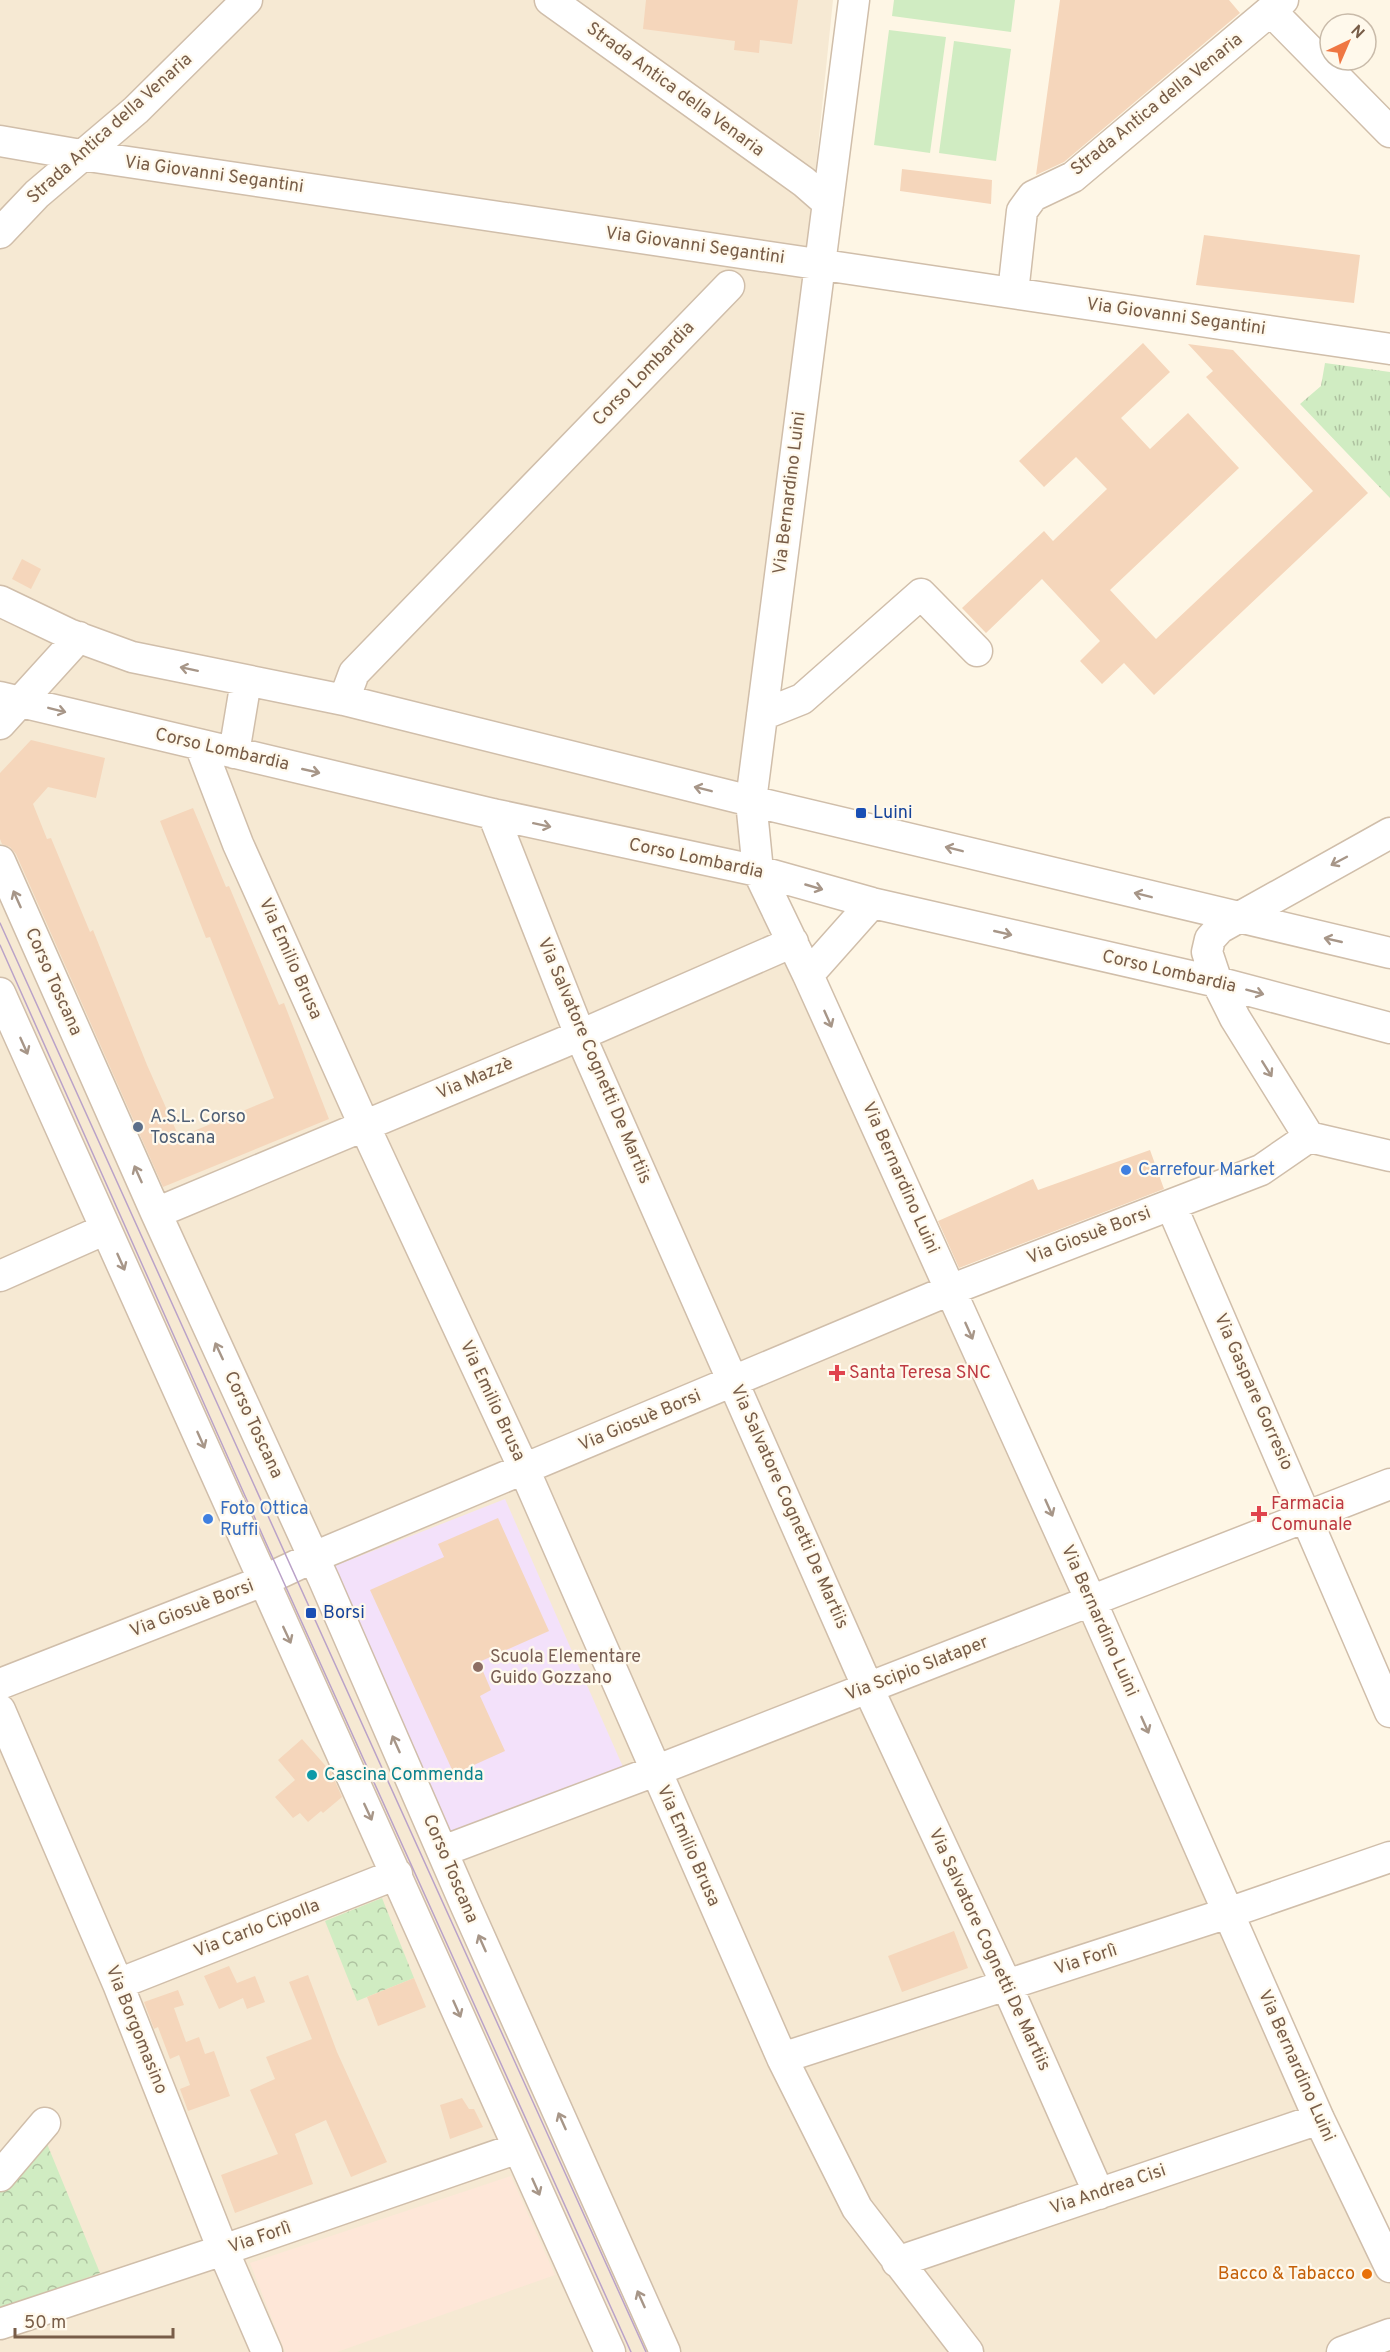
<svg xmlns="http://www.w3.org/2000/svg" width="1390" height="2352" viewBox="0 0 1390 2352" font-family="Overpass,sans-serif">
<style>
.residential{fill:#f6e9d3}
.commercial{fill:#fee7d8}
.education{fill:#f3e1fa}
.grass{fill:url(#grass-tufts)}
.park{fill:url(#park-crowns)}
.pitch{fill:#d0ecc2}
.building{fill:#f5d6bb}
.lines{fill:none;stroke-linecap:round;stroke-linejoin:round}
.minor-casing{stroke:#d0beaa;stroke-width:33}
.minor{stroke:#fff;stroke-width:30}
.tram{stroke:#baa2c8;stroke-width:1.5}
.oneway{stroke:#a79688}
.transit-dot{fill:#1a4fb4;stroke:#fff9ec;stroke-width:2}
.service-dot{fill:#5c6f8a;stroke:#fff9ec;stroke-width:2}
.shop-dot{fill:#3f7fe0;stroke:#fff9ec;stroke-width:2}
.health-dot{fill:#e0444e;stroke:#fff9ec;stroke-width:2}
.education-dot{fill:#8d6e63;stroke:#fff9ec;stroke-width:2}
.culture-dot{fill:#0f9aa8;stroke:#fff9ec;stroke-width:2}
.food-dot{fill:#e8710a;stroke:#fff9ec;stroke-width:2}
.labels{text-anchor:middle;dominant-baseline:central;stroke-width:4.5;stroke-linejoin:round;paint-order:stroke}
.street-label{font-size:18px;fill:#785d48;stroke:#fff9ec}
.transit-label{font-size:18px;fill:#164399;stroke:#fff9ec;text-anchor:start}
.service-label{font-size:18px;fill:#4e5e75;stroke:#fff9ec;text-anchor:start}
.shop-label{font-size:18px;fill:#366cbe;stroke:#fff9ec;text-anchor:start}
.health-label{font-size:18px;fill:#be3a42;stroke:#fff9ec;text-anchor:start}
.education-label{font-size:18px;fill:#785e54;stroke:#fff9ec;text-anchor:start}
.culture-label{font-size:18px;fill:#0d838f;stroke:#fff9ec;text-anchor:start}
.food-label{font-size:18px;fill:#c56008;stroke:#fff9ec;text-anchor:end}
</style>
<defs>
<pattern id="grass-tufts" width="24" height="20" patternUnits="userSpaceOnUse" patternTransform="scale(1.5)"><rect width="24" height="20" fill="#d0ecc2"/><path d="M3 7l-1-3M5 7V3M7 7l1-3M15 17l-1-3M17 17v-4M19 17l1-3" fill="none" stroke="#aec2a0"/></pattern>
<pattern id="park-crowns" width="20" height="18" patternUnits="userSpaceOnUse" patternTransform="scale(1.5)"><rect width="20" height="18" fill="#d0ecc2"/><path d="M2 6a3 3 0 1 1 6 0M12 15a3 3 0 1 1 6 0" fill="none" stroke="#aec2a0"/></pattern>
</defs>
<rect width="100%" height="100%" fill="#fef6e5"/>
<path class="residential" d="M0,0h833l-82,801 7,70 632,1401v80h-1390z"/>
<path class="commercial" d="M511,2176l44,99 -218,77h-52l-35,-89z"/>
<path class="education" d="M505,1499l118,268 -172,67 -119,-267z"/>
<path class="grass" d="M1325,363l65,9v126l-90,-94 21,-18z"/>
<path class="park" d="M382,1898l32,80 -57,23 -32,-80z
M43,2134l57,139 -100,36v-122z"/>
<path class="pitch" d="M894,0h121l-4,32 -119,-16z
M889,30l57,7 -16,116 -56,-8z
M954,41l57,8 -15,112 -57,-8z"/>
<path class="building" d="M646,0h152l-6,44 -32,-4 -1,13 -25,-3 1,-9 -92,-12z
M1060,0h169l11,13 -176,149 -28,13z
M902,169l90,11 -1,24 -91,-13z
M1204,235l156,20 -6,48 -158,-18z
M1143,343l27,29 -49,46 29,31 38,-36 51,55 -129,122 46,49 157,-148 -107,-114 7,-6 -25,-27 45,6 135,143 -214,202 -30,-32 -22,21 -22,-23 20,-20 -58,-62 -56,54 -24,-25 82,-77 9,10 54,-52 -31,-32 -32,30 -25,-26z
M22,559l19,10 -10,20 -19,-10z
M31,740l74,18 -9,40 -48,-11 -15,17 14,35 4,-1 39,94 3,-2 54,135 32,72 95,-39 -64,-161 -4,1 -46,-117 33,-13 33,79 3,-1 50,119 5,-2 45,116 -166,68 -147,-333 -6,-7 -8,-3 -2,-5v-66z
M1150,1150l14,39 -205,79 -21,-47 95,-42 5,11z
M498,1518l51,113 -70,31 12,28 -11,6 25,55 -51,23 -84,-184 74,-33 -6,-13z
M302,1739l29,33 11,25 -19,16 -2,-2 -13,11 -8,-9 -7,5 -18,-21 20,-17 -17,-20z
M954,1931l14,37 -66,24 -14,-36z
M229,1966l8,17 18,-7 10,26 -18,7 -4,-11 -24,11 -15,-33z
M308,1975l29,77 50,110 -36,15 -25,-57 -31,14 18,50 -78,29 -14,-38 57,-21 -28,-64 25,-11 -9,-22 46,-18 -23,-57z
M414,1978l12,29 -48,19 -11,-29z
M178,1990l6,15 -10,3 12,34 13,-5 6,17 9,-3 16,45 -42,15 -8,-22 10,-4 -11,-30 -9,4 -12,-32 -4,2 -10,-27z
M462,2098l7,11h5l9,18 -33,12 -10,-34z"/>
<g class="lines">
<g class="minor-casing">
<path id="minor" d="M550,0l254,182 24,21
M854,0l-103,801 7,70 50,104 283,626 228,518 71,148
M1271,11l119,121
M0,141l81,14 1309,194
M0,233l37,-39 99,-84 111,-110
M1013,293l9,-82 11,-15 40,-19 210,-177
M0,601l69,33 63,23 212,43 407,101 639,152
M0,697l493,117 265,57 114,32 345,79 173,46
M344,700l10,-27 375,-387
M762,715l40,-16 119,-105 56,57
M0,724l79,-87
M200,745l38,99 126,281 160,344 258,589 75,150 111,144
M234,753l12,-72
M493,814l87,221 288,653 139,298 92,208
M1390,833l-170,95 -10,11 -3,13 10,30 18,36 74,119 81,19
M0,861l156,352 168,367 141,324 200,448
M808,975l64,-72
M0,993l610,1359
M1171,1205l219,507
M156,1213l406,-170 231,-101
M0,1276l106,-47
M0,1684l263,-103 51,-24 636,-267 311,-120 48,-33
M0,1710l118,274 105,266 44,102
M443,1851l212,-80 735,-287
M118,1984l279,-110
M782,2058l446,-145 162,-56
M0,2176l45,-53
M897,2262l422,-143
M0,2324l223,-74 295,-102
M1342,2352l48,-18"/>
</g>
<use href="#minor" class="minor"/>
<path class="tram" d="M0,923l646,1429
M0,945l266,598 365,809"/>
</g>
<defs><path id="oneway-shaft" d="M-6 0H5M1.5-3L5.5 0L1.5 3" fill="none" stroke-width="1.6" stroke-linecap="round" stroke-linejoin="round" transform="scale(1.5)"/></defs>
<g class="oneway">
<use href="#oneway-shaft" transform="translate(189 669) rotate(-168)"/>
<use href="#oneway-shaft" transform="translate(57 710) rotate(14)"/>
<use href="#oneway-shaft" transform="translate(311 771) rotate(13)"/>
<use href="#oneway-shaft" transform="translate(703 789) rotate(-166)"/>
<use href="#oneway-shaft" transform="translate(542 825) rotate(12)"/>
<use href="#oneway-shaft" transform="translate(954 849) rotate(-166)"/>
<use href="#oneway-shaft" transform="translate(1339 861) rotate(152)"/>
<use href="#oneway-shaft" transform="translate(814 887) rotate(16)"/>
<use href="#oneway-shaft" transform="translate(1143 895) rotate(-166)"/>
<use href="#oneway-shaft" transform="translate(17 899) rotate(-114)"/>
<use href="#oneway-shaft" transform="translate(1003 933) rotate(13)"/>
<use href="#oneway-shaft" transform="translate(1333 940) rotate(-167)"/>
<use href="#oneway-shaft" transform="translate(1255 992) rotate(15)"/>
<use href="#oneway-shaft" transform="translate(828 1019) rotate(66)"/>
<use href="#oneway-shaft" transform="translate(24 1046) rotate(66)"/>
<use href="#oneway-shaft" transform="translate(1267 1069) rotate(58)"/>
<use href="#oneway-shaft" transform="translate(138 1174) rotate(-114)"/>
<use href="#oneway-shaft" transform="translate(121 1262) rotate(66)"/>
<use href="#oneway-shaft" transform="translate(969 1331) rotate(66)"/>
<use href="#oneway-shaft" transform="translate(219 1351) rotate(-115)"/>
<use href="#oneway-shaft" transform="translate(201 1440) rotate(66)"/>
<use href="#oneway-shaft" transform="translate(1049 1508) rotate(66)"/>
<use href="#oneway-shaft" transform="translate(287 1635) rotate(65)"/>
<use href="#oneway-shaft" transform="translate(1145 1725) rotate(66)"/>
<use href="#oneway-shaft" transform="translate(396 1744) rotate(-114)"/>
<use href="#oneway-shaft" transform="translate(368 1812) rotate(65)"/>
<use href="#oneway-shaft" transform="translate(482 1943) rotate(-114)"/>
<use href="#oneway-shaft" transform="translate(457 2009) rotate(66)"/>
<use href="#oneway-shaft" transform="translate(562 2121) rotate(-114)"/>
<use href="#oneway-shaft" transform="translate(536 2187) rotate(66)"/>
<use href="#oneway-shaft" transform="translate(641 2299) rotate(-114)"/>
</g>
<g class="transit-dot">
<rect x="855" y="807" width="12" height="12" rx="3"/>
<rect x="305" y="1607" width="12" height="12" rx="3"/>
</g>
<circle class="service-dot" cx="138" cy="1127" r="6"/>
<g class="shop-dot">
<circle cx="1126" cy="1170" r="6"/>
<circle cx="208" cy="1519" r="6"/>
</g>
<g class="health-dot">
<path d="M834 1364h6v6h6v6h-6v6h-6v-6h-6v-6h6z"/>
<path d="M1256 1505h6v6h6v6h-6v6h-6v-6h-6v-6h6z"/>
</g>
<circle class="education-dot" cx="478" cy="1667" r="6"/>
<circle class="culture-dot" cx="312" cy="1775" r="6"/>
<circle class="food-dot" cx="1367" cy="2274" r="6"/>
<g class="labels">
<g class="street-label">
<text transform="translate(675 90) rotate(36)">Strada Antica della Venaria</text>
<text transform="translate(1157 105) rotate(-39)">Strada Antica della Venaria</text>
<text transform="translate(110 129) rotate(-42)">Strada Antica della Venaria</text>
<text transform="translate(214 175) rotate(8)">Via Giovanni Segantini</text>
<text transform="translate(695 246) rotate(8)">Via Giovanni Segantini</text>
<text transform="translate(1176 317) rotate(8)">Via Giovanni Segantini</text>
<text transform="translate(644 374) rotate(-46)">Corso Lombardia</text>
<text transform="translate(790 493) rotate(-83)">Via Bernardino Luini</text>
<text transform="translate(222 750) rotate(13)">Corso Lombardia</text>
<text transform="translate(696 859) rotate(12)">Corso Lombardia</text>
<text transform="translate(290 959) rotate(66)">Via Emilio Brusa</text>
<text transform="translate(1169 972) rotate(13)">Corso Lombardia</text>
<text transform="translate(53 982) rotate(66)">Corso Toscana</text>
<text transform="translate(594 1061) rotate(67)">Via Salvatore Cognetti De Martiis</text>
<text transform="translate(475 1079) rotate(-23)">Via Mazzè</text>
<text transform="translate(900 1178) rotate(66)">Via Bernardino Luini</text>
<text transform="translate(1089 1236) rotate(-21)">Via Giosuè Borsi</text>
<text transform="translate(1253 1392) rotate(66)">Via Gaspare Gorresio</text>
<text transform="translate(492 1401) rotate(65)">Via Emilio Brusa</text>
<text transform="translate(640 1421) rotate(-23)">Via Giosuè Borsi</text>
<text transform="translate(253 1425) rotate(65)">Corso Toscana</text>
<text transform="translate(789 1507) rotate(66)">Via Salvatore Cognetti De Martiis</text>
<text transform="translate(192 1609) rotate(-21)">Via Giosuè Borsi</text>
<text transform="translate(1099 1621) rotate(66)">Via Bernardino Luini</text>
<text transform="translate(917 1669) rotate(-21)">Via Scipio Slataper</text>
<text transform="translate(688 1846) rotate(66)">Via Emilio Brusa</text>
<text transform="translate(450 1869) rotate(67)">Corso Toscana</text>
<text transform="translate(257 1929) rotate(-21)">Via Carlo Cipolla</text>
<text transform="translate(989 1950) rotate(65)">Via Salvatore Cognetti De Martiis</text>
<text transform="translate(1086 1960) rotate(-18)">Via Forlì</text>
<text transform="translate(136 2030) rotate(68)">Via Borgomasino</text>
<text transform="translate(1296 2066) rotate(66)">Via Bernardino Luini</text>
<text transform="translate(1108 2190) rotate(-19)">Via Andrea Cisi</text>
<text transform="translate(260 2238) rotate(-19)">Via Forlì</text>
</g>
<g class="transit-label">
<text x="873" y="813">Luini</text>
<text x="323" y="1613">Borsi</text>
</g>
<g class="service-label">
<text x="150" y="1117">A.S.L. Corso<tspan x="150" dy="21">Toscana</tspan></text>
</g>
<g class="shop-label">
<text x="1138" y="1170">Carrefour Market</text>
<text x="220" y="1509">Foto Ottica<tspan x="220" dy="21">Ruffi</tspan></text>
</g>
<g class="health-label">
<text x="849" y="1373">Santa Teresa SNC</text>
<text x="1271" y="1504">Farmacia<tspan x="1271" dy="21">Comunale</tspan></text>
</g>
<g class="education-label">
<text x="490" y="1657">Scuola Elementare<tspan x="490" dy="21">Guido Gozzano</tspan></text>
</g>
<g class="culture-label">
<text x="324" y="1775">Cascina Commenda</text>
</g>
<g class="food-label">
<text x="1355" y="2274">Bacco &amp; Tabacco</text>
</g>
</g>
<g transform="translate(1348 42) rotate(44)"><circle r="28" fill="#fff9ec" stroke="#c9bbaa" stroke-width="1.5"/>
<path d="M0-4.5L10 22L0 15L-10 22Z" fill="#ef7743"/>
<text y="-9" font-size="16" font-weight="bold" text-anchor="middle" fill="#785d48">N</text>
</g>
<path d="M15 2328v9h158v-9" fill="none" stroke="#785d48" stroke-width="3"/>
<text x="24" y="2328" font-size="18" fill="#785d48" stroke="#fff9ec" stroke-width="4.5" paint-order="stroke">50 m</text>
</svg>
